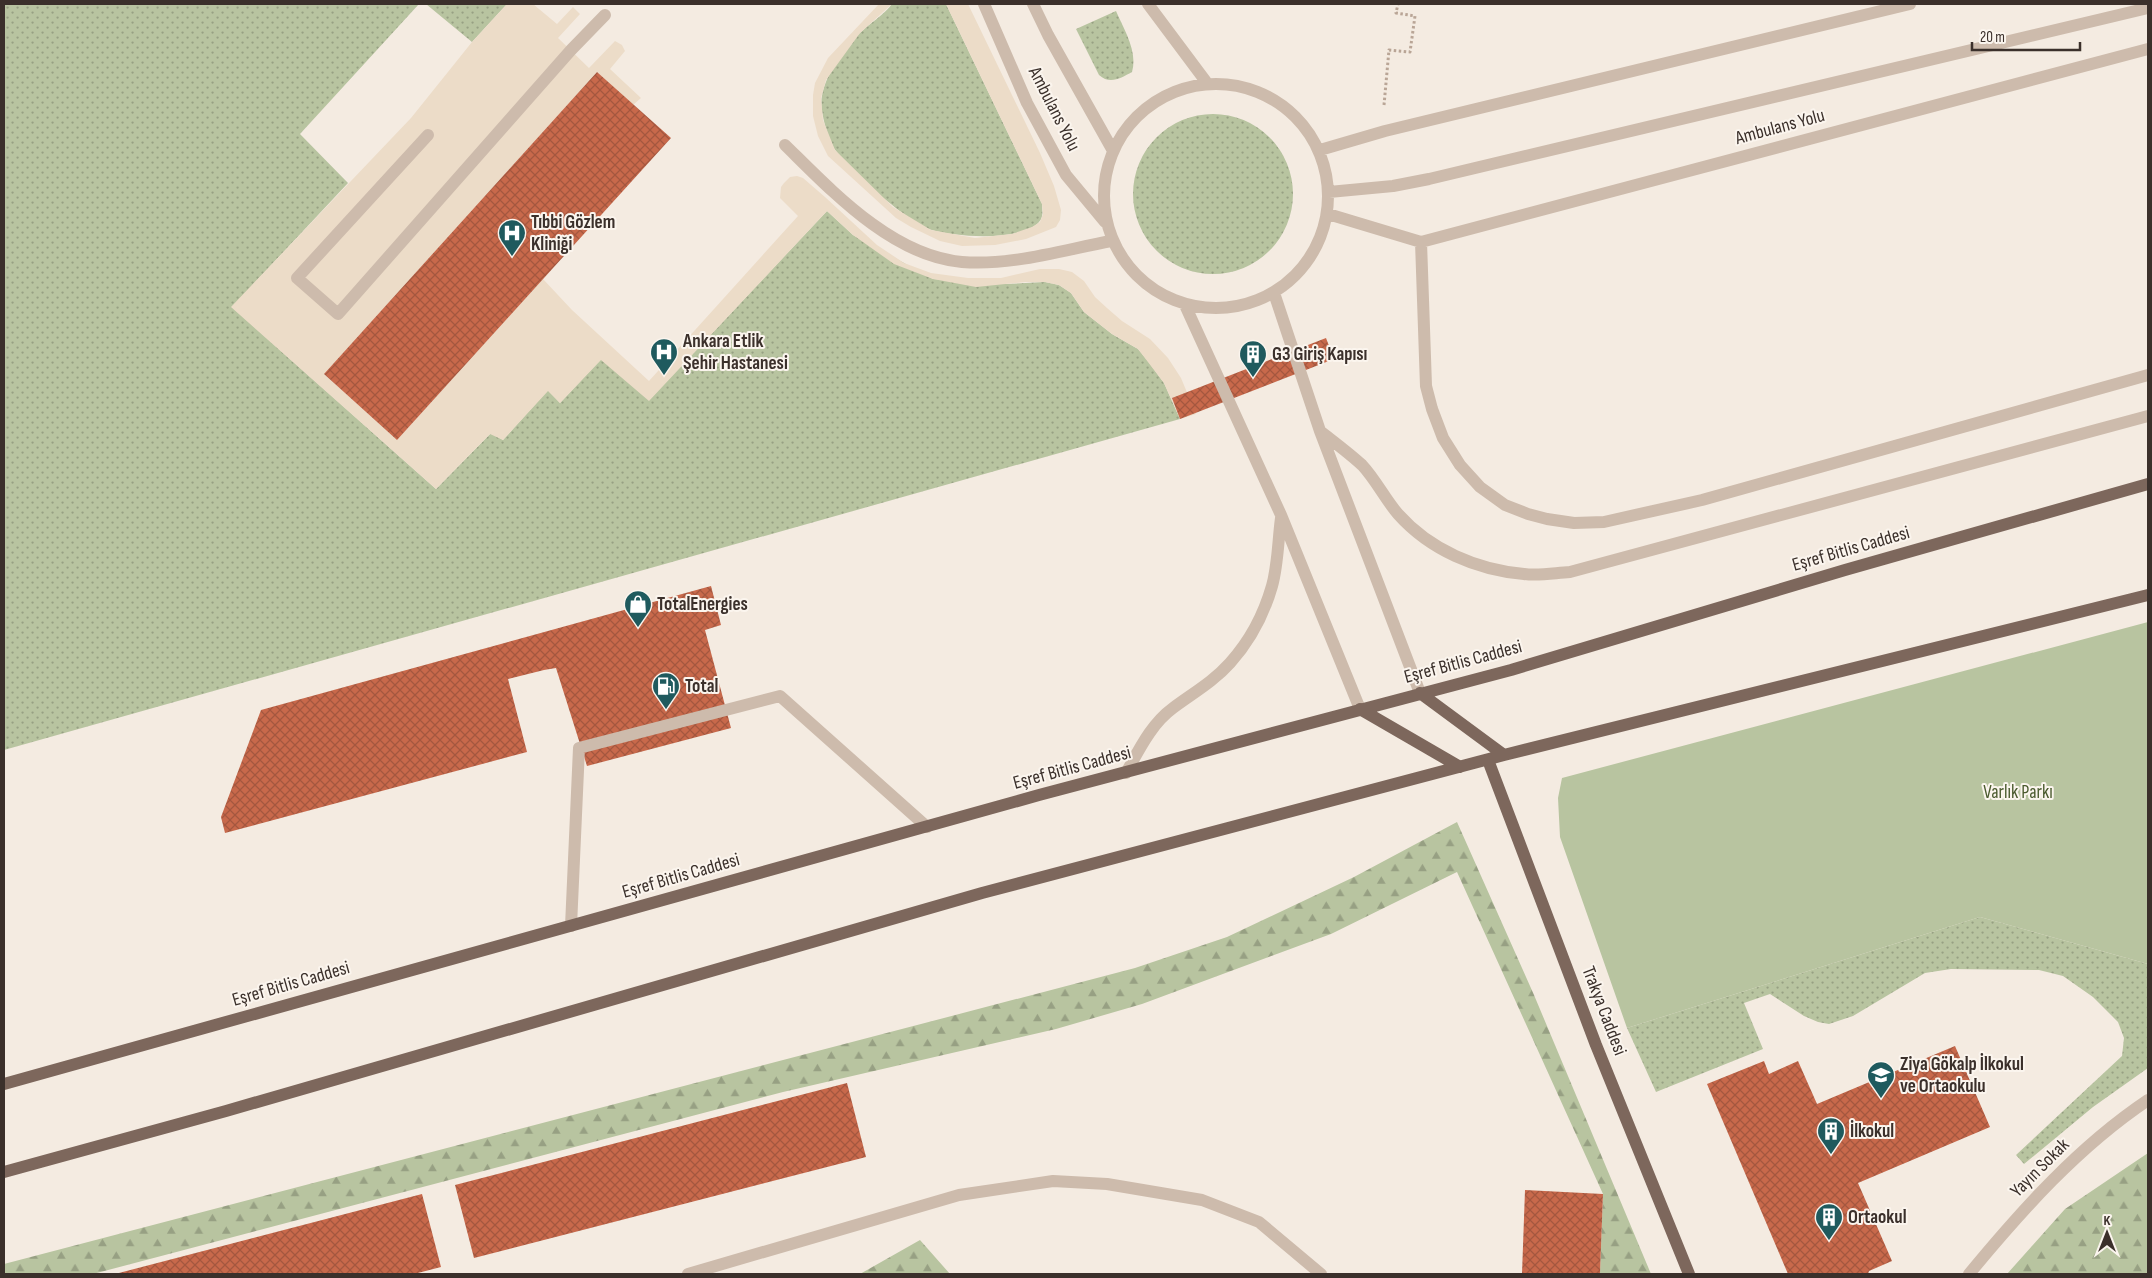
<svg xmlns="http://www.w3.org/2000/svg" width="2152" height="1278" viewBox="0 0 2152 1278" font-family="'Sofia Sans Condensed',sans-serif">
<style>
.grass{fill:url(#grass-dots)}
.forest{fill:url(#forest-firs)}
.green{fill:#b8c4a0}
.plaza{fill:#ecdcc8}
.building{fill:url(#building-cross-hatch)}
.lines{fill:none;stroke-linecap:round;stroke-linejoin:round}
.path{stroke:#b9a596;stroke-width:3;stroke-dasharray:2.5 2.5;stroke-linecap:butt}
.minor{stroke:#cdbbac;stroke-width:12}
.major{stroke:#7d675c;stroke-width:12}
.labels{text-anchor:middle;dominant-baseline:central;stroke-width:4;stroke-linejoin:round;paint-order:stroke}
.street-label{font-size:19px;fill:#3b302b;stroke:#fbf5ee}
.poi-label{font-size:19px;font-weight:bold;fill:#3b302b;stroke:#fbf5ee;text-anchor:start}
.park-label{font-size:19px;fill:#4a5a2e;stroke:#fbf5ee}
</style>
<defs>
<pattern id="grass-dots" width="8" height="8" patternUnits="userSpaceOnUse" patternTransform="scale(1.25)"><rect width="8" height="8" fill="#b8c4a0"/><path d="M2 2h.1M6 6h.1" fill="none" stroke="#97a083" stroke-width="1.8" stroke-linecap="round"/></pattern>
<pattern id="forest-firs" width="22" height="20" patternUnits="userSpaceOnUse" patternTransform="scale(1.25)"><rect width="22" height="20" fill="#b8c4a0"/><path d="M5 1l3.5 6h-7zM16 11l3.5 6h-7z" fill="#97a083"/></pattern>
<pattern id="building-cross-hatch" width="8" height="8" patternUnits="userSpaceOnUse" patternTransform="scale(1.25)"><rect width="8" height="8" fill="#c8694b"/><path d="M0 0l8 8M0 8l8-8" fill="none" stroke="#a4573f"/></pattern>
</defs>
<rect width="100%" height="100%" fill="#f4ebe1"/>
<path class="grass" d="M4,4h415l-119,130 48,49 -116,124 204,182 55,-56 12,7 45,-50 12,13 41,-44 48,41 178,-189 26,24 80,44 73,5 39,-2 14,3 12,8 13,19 28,22 26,15 10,12 16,22 16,36 -1176,331z
M426,4h81l-35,38z
M892,4h54l96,200c0,6 2,13 -3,18 -17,20 -84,15 -107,8 -24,-7 -81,-59 -96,-79 -8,-11 -17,-42 -14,-55 4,-23 22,-48 39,-64 10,-10 23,-17 31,-28z
M1116,11c8,19 22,40 16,61 -11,6 -22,13 -33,3l-23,-46z
M1133 194a80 80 0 1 1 160 0a80 80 0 1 1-160 0Z
M1980,917l168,47v104l-55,39 -69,57 -8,-9 106,-99 2,-18 -6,-16 -25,-25 -30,-21 -24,-6 -88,-1 -26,4 -72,43 -24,8 -11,-2 -14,-6 -34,-22 -26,9 19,46 -107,43 -29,-64z"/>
<path class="forest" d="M1457,822l77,173 117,279h-51l3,-80 -146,-322 -126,62 -189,70 -86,25 -273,63 -690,182h-89v-10l1131,-296 92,-31 127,-60z
M2148,1153v121h-141l58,-65z
M920,1240l30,34h-90z"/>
<path class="green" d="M2148,622v342l-168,-47 -353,111 -67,-191 -2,-39 4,-20z"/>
<path class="plaza" d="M507,4h26l24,20 16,-17 7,7 -22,24 31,30 26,-27 7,4 3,6 -15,18 31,29 -8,7 -36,-33 -273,302 73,66 146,-161 29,31 77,71 149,-165 -18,-18 1,-11 3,-4 6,-6 7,-1 6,2 22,19 52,48 27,18 27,10 37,5h33l39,-9h19l13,3 12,9 11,16 12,11 15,13 28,18 18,19 13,20 15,36 -16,5 -16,-36 -26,-34 -26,-15 -28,-22 -13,-19 -12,-8 -14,-3h-20l-49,5 -43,-8 -39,-15 -41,-29 -26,-24 -178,190 -48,-41 -41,43 -12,-12 -45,49 -13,-6 -54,55 -205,-182 180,-189 61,-76z
M879,4h13l-32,29 -34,47 -5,18 2,22 12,30 58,57 38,23 44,8 37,-4 20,-7 8,-5 3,-8 -1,-10 -96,-200h22l72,149 14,33 7,24 -1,10 -4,7 -30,12 -31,6 -33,1 -22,-5 -29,-14 -15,-9 -68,-62 -10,-20 -5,-20v-21l2,-12 13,-25z"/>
<path class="building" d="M597,72l74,66 -274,302 -73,-66z
M1326,338l8,21 -154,60 -8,-21z
M711,586l10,39 -16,5 26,98 -144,38 -31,-98 -12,2 -36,9 19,73 -302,81 -4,-16 40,-107z
M1955,1046l35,81 -132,56 34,78 -23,10 -1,3h-80l-81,-190 57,-23 5,13 29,-13 19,43z
M847,1083l19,74 -392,101 -19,-73z
M1525,1190l78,4 -3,80h-78z
M422,1194l19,73 -27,7h-299z"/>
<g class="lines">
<path class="path" d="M1384,105l5,-55 21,2 5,-36 -19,-3 2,-9"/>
<path class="minor" d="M984,4l43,99 39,72 39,47
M1033,4l15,31 64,114
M1148,4l59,79
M1104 196a112 112 0 1 1 224 0a112 112 0 1 1-224 0Z
M428,135l-131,143 41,36 233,-264 34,-35
M785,145c47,46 107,111 177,117 49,4 101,-12 149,-21
M1320,150l65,-19 525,-127
M1329,192l64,-6 36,-7 719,-171
M1328,214l93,28 727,-193
M1421,242l5,144 6,23 11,29 17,27 20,22 25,18 23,9 19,5 27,4 30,-1 98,-22 446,-125
M1274,293l46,138 100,262
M1185,305l96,210 79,194
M1320,431c14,11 29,22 42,34 14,15 23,34 36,49 32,36 79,56 126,60 15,2 30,-1 46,-2l578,-156
M1126,773c13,-23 25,-49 47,-65 20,-15 40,-26 57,-45 19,-21 34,-49 42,-77 6,-21 6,-46 9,-68
M571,926l8,-178 201,-52 147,131
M688,1274l271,-79 94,-14 54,3 95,16 57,22 62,52
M1969,1274c53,-64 109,-127 179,-174"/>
<path class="major" d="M1420,693l84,62
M1360,709l100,58
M1488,760l108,285 93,229
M4,1084l1035,-289 472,-125 334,-100 303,-86
M4,1172l222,-61 756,-218 522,-138 644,-160"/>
</g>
<defs>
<g id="hospital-pin" transform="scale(1.4375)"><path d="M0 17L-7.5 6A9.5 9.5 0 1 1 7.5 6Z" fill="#1f5a5e" stroke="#fbf5ee"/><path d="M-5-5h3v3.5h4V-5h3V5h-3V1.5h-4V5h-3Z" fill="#fff"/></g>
<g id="building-pin" transform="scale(1.4375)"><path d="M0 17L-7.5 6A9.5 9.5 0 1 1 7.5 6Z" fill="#1f5a5e" stroke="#fbf5ee"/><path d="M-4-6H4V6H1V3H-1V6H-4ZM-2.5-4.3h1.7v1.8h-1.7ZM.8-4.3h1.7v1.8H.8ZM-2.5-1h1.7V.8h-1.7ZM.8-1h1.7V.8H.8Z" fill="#fff"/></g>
<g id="shop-pin" transform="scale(1.4375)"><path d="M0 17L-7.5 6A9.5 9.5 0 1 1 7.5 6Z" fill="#1f5a5e" stroke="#fbf5ee"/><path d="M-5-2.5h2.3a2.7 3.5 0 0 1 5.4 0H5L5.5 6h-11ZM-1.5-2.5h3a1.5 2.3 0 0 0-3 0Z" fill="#fff"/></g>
<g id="fuel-pin" transform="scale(1.4375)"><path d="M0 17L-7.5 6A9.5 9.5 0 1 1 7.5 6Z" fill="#1f5a5e" stroke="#fbf5ee"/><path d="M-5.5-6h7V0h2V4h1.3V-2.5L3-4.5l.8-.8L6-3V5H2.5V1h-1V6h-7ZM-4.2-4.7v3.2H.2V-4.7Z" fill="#fff"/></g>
<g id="school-pin" transform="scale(1.4375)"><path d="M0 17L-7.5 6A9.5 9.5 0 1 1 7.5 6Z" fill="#1f5a5e" stroke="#fbf5ee"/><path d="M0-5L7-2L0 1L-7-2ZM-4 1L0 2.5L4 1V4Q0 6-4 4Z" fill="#fff"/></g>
</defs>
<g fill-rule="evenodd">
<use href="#hospital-pin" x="512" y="233"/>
<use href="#hospital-pin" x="664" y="352"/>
<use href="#building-pin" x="1253" y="354"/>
<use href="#shop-pin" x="638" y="604"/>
<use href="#fuel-pin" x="666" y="686"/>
<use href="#school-pin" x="1881" y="1075"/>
<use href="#building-pin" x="1831" y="1131"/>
<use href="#building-pin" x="1829" y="1217"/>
</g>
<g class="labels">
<g class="street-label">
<text transform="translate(1054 109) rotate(63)">Ambulans Yolu</text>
<text transform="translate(1780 127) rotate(-15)">Ambulans Yolu</text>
<text transform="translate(1851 549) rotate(-16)">Eşref Bitlis Caddesi</text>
<text transform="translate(1463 662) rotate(-15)">Eşref Bitlis Caddesi</text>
<text transform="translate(1072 768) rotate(-15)">Eşref Bitlis Caddesi</text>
<text transform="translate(681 876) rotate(-16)">Eşref Bitlis Caddesi</text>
<text transform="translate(291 984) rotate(-16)">Eşref Bitlis Caddesi</text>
<text transform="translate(1604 1011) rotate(69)">Trakya Caddesi</text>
<text transform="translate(2040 1168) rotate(-45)">Yayın Sokak</text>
</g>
<g class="poi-label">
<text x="531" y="222">Tıbbi Gözlem<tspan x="531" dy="22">Kliniği</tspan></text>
<text x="683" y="341">Ankara Etlik<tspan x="683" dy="22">Şehir Hastanesi</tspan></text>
<text x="1272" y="354">G3 Giriş Kapısı</text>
<text x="657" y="604">TotalEnergies</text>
<text x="685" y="686">Total</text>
<text x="1900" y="1064">Ziya Gökalp İlkokul<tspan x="1900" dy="22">ve Ortaokulu</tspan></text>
<text x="1850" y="1131">İlkokul</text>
<text x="1848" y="1217">Ortaokul</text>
</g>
<g class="park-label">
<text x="2018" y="792">Varlık Parkı</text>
</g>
</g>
<rect width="2152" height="1278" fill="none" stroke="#3b302b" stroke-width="10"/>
<g transform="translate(2107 1233)" stroke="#fbf5ee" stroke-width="4" paint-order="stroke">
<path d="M0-4L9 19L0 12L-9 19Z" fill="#3b302b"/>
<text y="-8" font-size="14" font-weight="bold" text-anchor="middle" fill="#3b302b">K</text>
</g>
<path d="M1972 42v8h108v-8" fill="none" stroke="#3b302b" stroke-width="2.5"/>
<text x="1980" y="42" font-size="15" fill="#3b302b" stroke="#fbf5ee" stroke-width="4" paint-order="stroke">20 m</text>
</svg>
